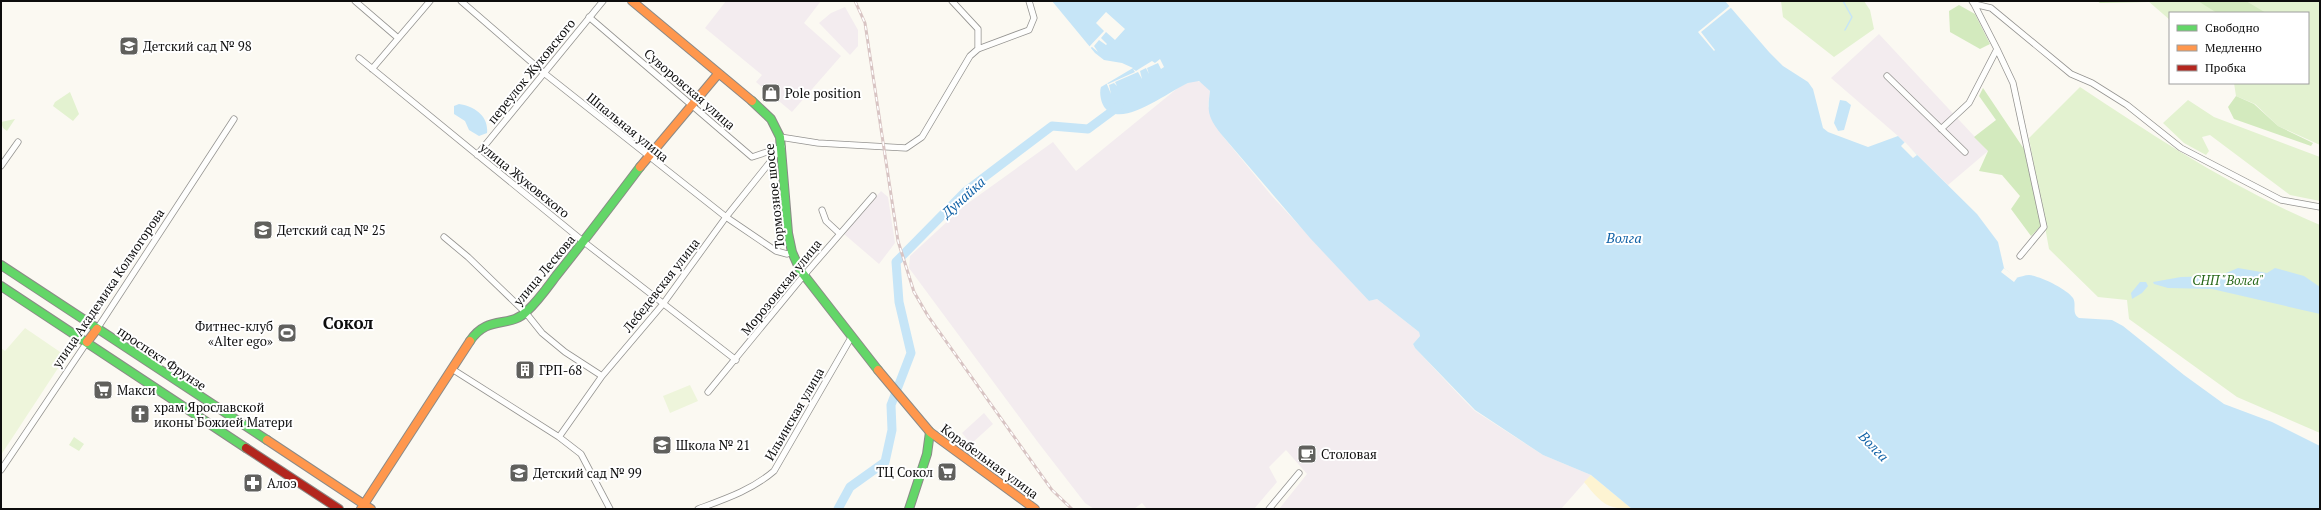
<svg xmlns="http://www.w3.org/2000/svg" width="2321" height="510" viewBox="0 0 2321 510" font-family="'PT Serif',serif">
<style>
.industrial{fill:#f3ecef}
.green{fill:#e3f2d0}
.forest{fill:#d3eabe}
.sand{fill:#fdf4d2}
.pitch{fill:#eef5db}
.water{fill:#c6e5f7}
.pier{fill:#fbf9f2}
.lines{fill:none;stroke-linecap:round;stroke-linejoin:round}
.stream{stroke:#c6e5f7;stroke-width:1.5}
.river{stroke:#c6e5f7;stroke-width:9}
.street-casing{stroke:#949390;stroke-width:7}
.fast-casing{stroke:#8b8a87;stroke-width:10}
.slow-casing{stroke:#8b8a87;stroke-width:10}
.jam-casing{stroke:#8b8a87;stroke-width:10}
.street{stroke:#fefefd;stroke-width:5.5}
.fast{stroke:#63d668;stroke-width:8}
.slow{stroke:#ff974d;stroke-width:8}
.jam{stroke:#b3261e;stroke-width:8}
.rail-casing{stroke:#d8c4c3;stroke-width:3}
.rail{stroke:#fff;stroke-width:1.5;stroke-dasharray:4.5;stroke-linecap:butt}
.labels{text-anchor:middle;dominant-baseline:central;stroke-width:4;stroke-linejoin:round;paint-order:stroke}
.poi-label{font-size:13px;fill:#0d0d0d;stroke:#fff;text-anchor:start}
.street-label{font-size:13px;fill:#0d0d0d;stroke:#fff}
.park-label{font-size:13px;font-style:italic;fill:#29691a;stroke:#fff}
.water-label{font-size:14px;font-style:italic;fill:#1061a6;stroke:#fff}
.district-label{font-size:17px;font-weight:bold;fill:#0d0d0d;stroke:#fff}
</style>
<rect width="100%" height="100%" fill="#fbf9f2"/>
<path class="industrial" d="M726,1h95l-17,22 37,33 -49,56 -36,-30 6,-7 -57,-47z
M845,7l13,23v16l-8,9 -31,-32 12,-10z
M1879,34l109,117 -40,34 -50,-49 -67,-58z
M1195,80l10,4 5,7 -2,15 13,28 50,61 98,106 8,-2 42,33 1,4 -7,8 2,4 47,50 13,13 68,44 48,20 -30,34h-282l28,-35 -21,-24 -17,17 8,15 -23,27h-107l-5,-6 -8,6h-40l-9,-6 -48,-62 -128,-173 1,-12 54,-50 89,-64 23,29 103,-84z
M881,191l7,6 7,46 -16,21 -35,-30z
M984,413l9,11 -22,20 -9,-11z"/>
<path class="green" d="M1781,1h83l6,9 4,19 -40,28 -51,-40z
M2148,1h172v144l-42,-19 -23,-22 -19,-8 -2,-13h74v-70h-138v7z
M2080,87c77,51 154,102 240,138v208l-83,-36 -108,-78 -2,-19 -29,-3 -49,-48 -20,-111z
M70,92l9,22 -6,7 -20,-15 2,-4z
M2188,100l26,17 106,40v44l-30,-6 -80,-60 -8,2 7,14 -3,4 -22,-12 -21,-20z
M15,119l-8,12 -4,-3 -2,-6z
M74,437l10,7 -5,7 -10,-6z"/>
<path class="forest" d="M2097,1h51l2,1 -50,1z
M2198,1h48l20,12h-49z
M1959,5l16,9 15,30 -10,5 -30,-17 -1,-21z
M1983,88l41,61 17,77 -10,10 -20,-27 9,-13 -18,-21 -23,-4 9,-20 -14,-14 22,-17 -17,-24z
M2236,96l18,8 24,22 35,17 -2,3 -77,-27 -6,-12z"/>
<path class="sand" d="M1591,475l41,34c-27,0 -31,-7 -48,-27z"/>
<path class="pitch" d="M25,328l41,28 -65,99v-107l4,3z
M690,385l8,16 -28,12 -7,-17z"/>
<path class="water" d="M1052,1h673l44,51 14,14 25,16 5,7 10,39 5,4 40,15 30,-11 79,78 21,28 6,26 12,10c4,-1 9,-3 13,-3 11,1 38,14 44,23 4,7 -2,15 6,20l33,2 11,6 61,49 40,29 48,18 48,24v63h-688l-41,-34 -48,-20 -68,-45 -60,-62 -2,-4 7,-8 -1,-4 -42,-33 -8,2 -59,-63 -89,-104c-13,-17 -14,-22 -11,-43l-11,-10 -11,2c-19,8 -66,46 -83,25 -4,-5 -6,-15 -4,-21l32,-19 -11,-5 -18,-3 -9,-7z
M1840,100l6,1 5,4 -7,25 -6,1 -4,-8z
M459,104c15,2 30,12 28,29l-8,3 -10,-6 -4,-9 -11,-7v-8z
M2238,268l29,5 8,-5 29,8 16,11v27l-108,-25 -44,-1 -14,-4 -1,-2 28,-5 38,-1z
M2140,282h6l2,4 -6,7 -10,6 -1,-6z"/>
<path class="pier" d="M1732,4l1,2 -32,26 14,18 -1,1 -16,-19z
M1106,12l19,17 -10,11 -9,-8 -5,6 6,6 -1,1 -7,-5 -5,6 4,6 -6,-5 -3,2 -1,-1 16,-17 -8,-8z
M1160,59l4,8 -3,2 -3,-6 -11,5 2,6 -3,-6 -6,3 2,8 -4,-7 -23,10 2,4 -3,-3 -5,2 2,9 -5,-12 2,2 27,-12 -2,-3 3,2 3,-2 13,-8 3,2z
M1905,142l12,13 -4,3 -12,-12z
M2004,268l13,10 -3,4 -13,-10z"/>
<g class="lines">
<path class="stream" d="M1843,1l9,16 -7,13"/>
<path class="river" d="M838,509l12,-22 35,-25 7,-32 -1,-25 20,-52 -12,-51 -3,-40 70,-71 86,-65 36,3 31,-23"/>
<g class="street-casing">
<path id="street" d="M355,1l43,37
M461,1l83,72 182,144 50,34 11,3 5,-2
M952,1l26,28v20
M1972,1l2,3 17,4 80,66 21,9 35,22 54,43 100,52 39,7
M589,17l163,140 30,-10
M1997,49l16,34 31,144 -24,29
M359,58l225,184 152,118
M372,69l58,-68
M1887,76l78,76
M1941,129l28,-26 28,-54 -23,-45
M780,137l38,6 88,5 16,-11 48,-81 8,-7 51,-19 5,-12 -5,-17
M477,155l126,-154
M1,166l17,-24
M822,210l4,11 13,12
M444,237l24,20 58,56 16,20 23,19 37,24
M97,329l137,-210
M452,369l107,68 22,17 29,55
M708,392l92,-112 73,-84
M559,437l43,-61 61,-72 63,-87 56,-70
M1,470l86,-128
M698,509c27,-10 54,-19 76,-38l78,-135
M1269,509l30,-36"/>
</g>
<g class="fast-casing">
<path id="fast" d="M752,101l19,18 9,18 8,96 4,19 8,18 78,100
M1,265l266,175
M1,286l245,162
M470,341c18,-27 40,-12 57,-30 11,-10 20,-23 29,-35 29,-36 56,-72 84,-109
M909,509l18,-55 3,-22"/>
</g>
<g class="slow-casing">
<path id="slow" d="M632,1l120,100
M640,167l78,-93
M87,342l10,-13
M878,370l52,62 105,77
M267,440l104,69
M361,509l109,-168"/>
</g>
<g class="jam-casing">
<path id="jam" d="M246,448l93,61"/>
</g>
<use href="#street" class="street"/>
<use href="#fast" class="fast"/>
<use href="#slow" class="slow"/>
<use href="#jam" class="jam"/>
<g class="rail-casing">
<path id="rail" d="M855,1l10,22 33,218 16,51 14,24 124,174 20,19"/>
</g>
<use href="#rail" class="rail"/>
</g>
<defs>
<g id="school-square" transform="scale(1)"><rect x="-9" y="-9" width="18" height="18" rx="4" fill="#60605d" stroke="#fff"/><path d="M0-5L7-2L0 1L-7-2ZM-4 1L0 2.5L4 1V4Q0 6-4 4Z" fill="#fff"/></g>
<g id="shop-square" transform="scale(1)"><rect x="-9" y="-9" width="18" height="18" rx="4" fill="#60605d" stroke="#fff"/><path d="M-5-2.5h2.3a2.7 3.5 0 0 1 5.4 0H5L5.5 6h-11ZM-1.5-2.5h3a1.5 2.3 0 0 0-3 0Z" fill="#fff"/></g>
<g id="stadium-square" transform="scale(1)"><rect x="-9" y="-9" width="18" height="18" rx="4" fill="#60605d" stroke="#fff"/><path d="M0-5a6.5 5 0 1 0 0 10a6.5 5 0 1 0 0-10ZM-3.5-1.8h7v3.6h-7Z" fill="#fff"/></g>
<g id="building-square" transform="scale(1)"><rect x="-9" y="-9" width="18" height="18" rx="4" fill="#60605d" stroke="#fff"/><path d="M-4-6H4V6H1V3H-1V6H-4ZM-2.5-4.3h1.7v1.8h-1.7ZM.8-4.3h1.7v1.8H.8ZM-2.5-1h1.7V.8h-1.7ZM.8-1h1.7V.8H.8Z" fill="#fff"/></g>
<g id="supermarket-square" transform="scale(1)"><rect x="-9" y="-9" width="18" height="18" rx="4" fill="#60605d" stroke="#fff"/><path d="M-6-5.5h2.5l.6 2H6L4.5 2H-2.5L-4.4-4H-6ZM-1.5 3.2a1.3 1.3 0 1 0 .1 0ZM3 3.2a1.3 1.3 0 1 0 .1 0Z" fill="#fff"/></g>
<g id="church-square" transform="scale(1)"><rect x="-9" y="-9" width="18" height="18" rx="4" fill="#60605d" stroke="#fff"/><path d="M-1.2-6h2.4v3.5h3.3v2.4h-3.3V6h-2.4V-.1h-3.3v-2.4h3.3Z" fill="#fff"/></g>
<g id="cafe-square" transform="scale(1)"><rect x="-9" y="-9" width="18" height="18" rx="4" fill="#60605d" stroke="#fff"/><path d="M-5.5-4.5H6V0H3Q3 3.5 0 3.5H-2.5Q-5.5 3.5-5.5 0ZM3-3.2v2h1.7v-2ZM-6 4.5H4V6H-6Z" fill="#fff"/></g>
<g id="pharmacy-square" transform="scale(1)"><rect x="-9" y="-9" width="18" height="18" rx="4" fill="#60605d" stroke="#fff"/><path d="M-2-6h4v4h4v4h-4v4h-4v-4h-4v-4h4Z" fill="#fff"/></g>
</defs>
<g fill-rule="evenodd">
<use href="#school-square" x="129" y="46"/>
<use href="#shop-square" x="771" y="93"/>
<use href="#school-square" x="263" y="230"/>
<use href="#stadium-square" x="287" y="333"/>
<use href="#building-square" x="525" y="370"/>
<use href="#supermarket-square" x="103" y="390"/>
<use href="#church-square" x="140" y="414"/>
<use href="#school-square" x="662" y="445"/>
<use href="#cafe-square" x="1307" y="454"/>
<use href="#supermarket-square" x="947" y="472"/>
<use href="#school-square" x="519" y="473"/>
<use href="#pharmacy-square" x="253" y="483"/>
</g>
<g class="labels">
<g class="poi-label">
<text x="143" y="46">Детский сад № 98</text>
<text x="785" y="93">Pole position</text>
<text x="277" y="230">Детский сад № 25</text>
<text x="273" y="326" text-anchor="end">Фитнес-клуб<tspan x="273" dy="15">«Alter ego»</tspan></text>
<text x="539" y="370">ГРП-68</text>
<text x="117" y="390">Макси</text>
<text x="154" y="407">храм Ярославской<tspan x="154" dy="15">иконы Божией Матери</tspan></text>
<text x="676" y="445">Школа № 21</text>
<text x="1321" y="454">Столовая</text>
<text x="933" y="472" text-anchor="end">ТЦ Сокол</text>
<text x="533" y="473">Детский сад № 99</text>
<text x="267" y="483">Алоэ</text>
</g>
<g class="street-label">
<text transform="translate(531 71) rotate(-51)">переулок Жуковского</text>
<text transform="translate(690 89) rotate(41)">Суворовская улица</text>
<text transform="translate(628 127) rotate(39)">Шпальная улица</text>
<text transform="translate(525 180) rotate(39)">улица Жуковского</text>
<text transform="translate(774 196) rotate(-96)">Тормозное шоссе</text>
<text transform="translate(544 270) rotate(-50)">улица Лескова</text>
<text transform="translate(661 285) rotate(-52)">Лебедевская улица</text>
<text transform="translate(781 287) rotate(-51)">Морозовская улица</text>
<text transform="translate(108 288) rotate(-56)">улица Академика Колмогорова</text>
<text transform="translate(162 358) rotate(34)">проспект Фрунзе</text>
<text transform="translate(794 414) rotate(-60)">Ильинская улица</text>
<text transform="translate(990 461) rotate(36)">Корабельная улица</text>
</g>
<g class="park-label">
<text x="2228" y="280">СНП "Волга"</text>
</g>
<g class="water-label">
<text transform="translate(963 197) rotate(-42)">Дунайка</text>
<text x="1624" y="237">Волга</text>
<text transform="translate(1874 446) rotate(46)">Волга</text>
</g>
<g class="district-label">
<text x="348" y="322">Сокол</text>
</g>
</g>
<rect width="2321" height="510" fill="none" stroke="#0d0d0d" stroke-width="4"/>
<rect x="2169" y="12" width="140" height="72" fill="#ffffff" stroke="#9e9e9e"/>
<rect x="2177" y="25" width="20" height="6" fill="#63d668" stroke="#9e9e9e"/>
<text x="2205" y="32" font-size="12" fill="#0d0d0d">Свободно</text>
<rect x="2177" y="45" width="20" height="6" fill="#ff974d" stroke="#9e9e9e"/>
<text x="2205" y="52" font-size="12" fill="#0d0d0d">Медленно</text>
<rect x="2177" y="65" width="20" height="6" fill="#b3261e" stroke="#9e9e9e"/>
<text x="2205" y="72" font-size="12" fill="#0d0d0d">Пробка</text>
</svg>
